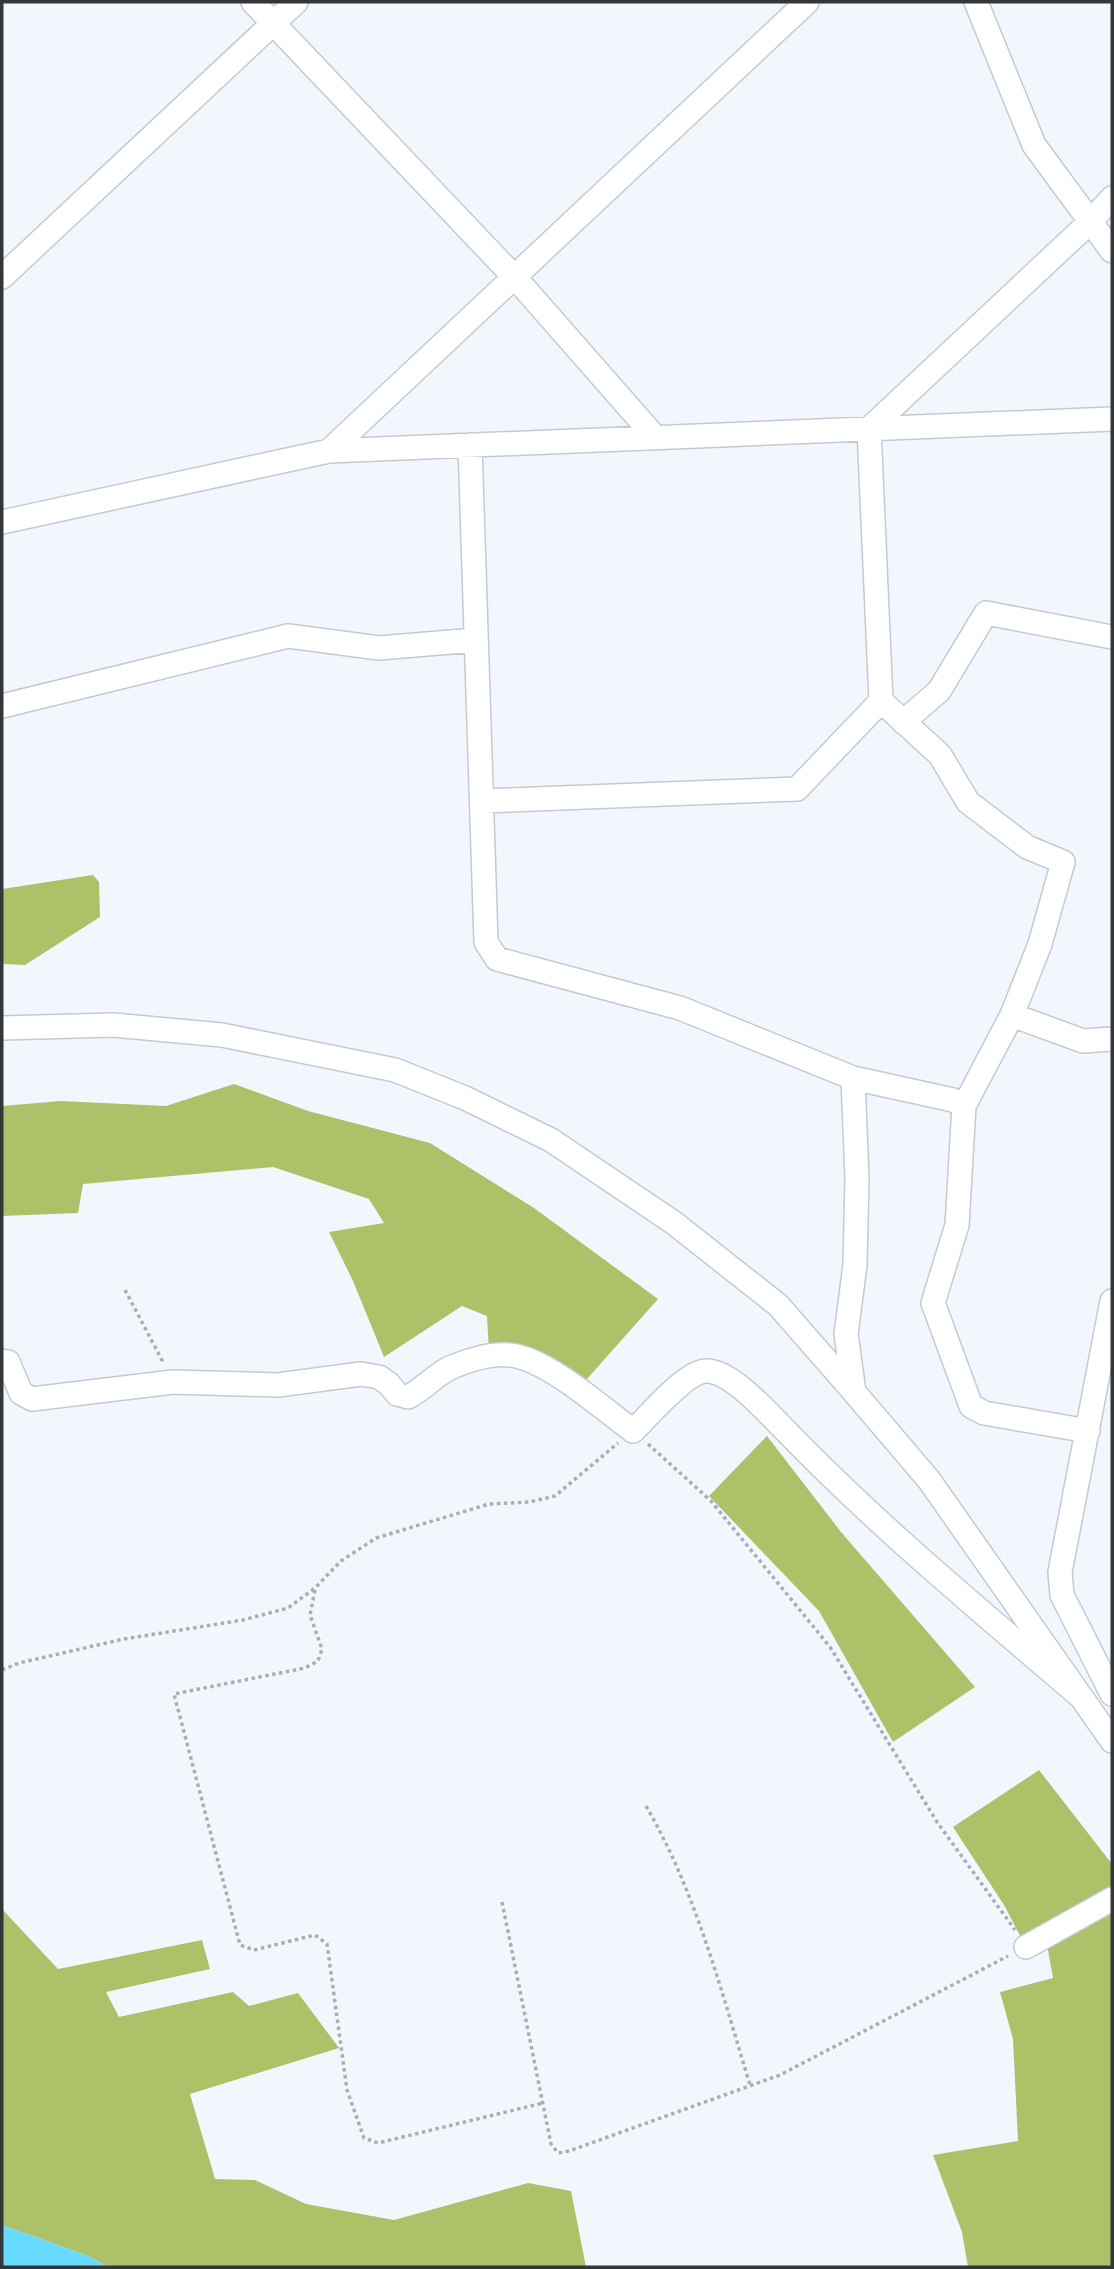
<svg xmlns="http://www.w3.org/2000/svg" width="1114" height="2269" viewBox="0 0 1114 2269" font-family="'DejaVu Sans',sans-serif">
<style>
.forest{fill:#adc169}
.water{fill:#66dbfe}
.lines{fill:none;stroke-linecap:round;stroke-linejoin:round}
.minor-casing{stroke:#c4cad3;stroke-width:26}
.path{stroke:#aaaeb4;stroke-width:3.5;stroke-dasharray:3.5 3.5;stroke-linecap:butt}
.minor{stroke:#fff;stroke-width:23}
</style>
<rect width="100%" height="100%" fill="#f2f7fe"/>
<path class="forest" d="M93,875l6,7 1,35 -75,48 -23,-1v-75z
M234,1084l74,27 122,32 104,65 124,91 -79,89 -90,-36 -2,-36 -25,-10 -78,51 -31,-76 -24,-49 55,-9 -15,-24 -96,-32 -190,17 -5,29 -76,3v-110l59,-5 105,5z
M767,1436l74,96 134,155 -82,55 -74,-131 -110,-115z
M1039,1770l73,94v403h-144l-6,-35 -29,-77 85,-14 -5,-102 -13,-47 53,-14 -7,-39 -20,8 -22,-42 -51,-78z
M2,1909l56,60 144,-29 8,29 -104,23 13,25 114,-25 16,14 49,-13 41,55 -149,46 25,85 40,1 51,24 88,16 134,-37 43,8 15,76h-478l-20,-11 -86,-31z"/>
<path class="water" d="M2,2225l86,31 20,11h-106z"/>
<g class="lines">
<g class="minor-casing">
<path id="minor" d="M253,2l266,280 136,155
M976,2l58,143 78,106
M2,277l294,-275
M470,445l16,497 11,17 183,49 173,70 100,22 11,6
M329,451l478,-449
M2,522l327,-71 783,-32
M881,701l59,54 28,47 59,45 36,15 -23,82 -28,71 -48,91 -7,119 -24,78 38,103 13,7 104,18
M2,706l286,-70 91,12 96,-8
M903,722l36,-31 47,-78 126,24
M482,801l315,-12 84,-88 -12,-272 221,-207 22,-24
M1012,1015l71,26 29,-2
M2,1028l111,-3 109,10 173,35 70,28 86,42 123,83 104,82 76,87
M853,1078l4,100 -2,87 -9,69 8,58 75,88 183,261
M1112,1301l-52,271 2,23 50,99
M2,1361l6,1 13,31 11,6 141,-17 105,3 83,-11 18,3 10,7 8,10 11,3c16,-8 29,-24 44,-30 17,-7 40,-14 58,-12 36,3 93,54 123,76 15,-14 53,-60 73,-60 26,-1 65,46 83,63 91,94 193,178 292,263
M1026,1947l86,-48"/>
</g>
<path class="path" d="M125,1290l38,72
M648,1444l63,57 119,146 107,175 78,108
M315,1590l-5,25 12,34 -4,12 -13,7 -131,26 66,251 14,5 61,-15 12,9 20,146 17,48 14,5 165,-40
M2,1670l17,-7 105,-24 119,-19 45,-12 27,-20 26,-27 35,-23 113,-34 40,-2 26,-6 63,-53
M646,1806c50,86 75,184 104,279
M502,1902l49,242 7,9 11,-2 211,-76 228,-119"/>
<use href="#minor" class="minor"/>
</g>
<rect width="1114" height="2269" fill="none" stroke="#34363a" stroke-width="7"/>
</svg>
